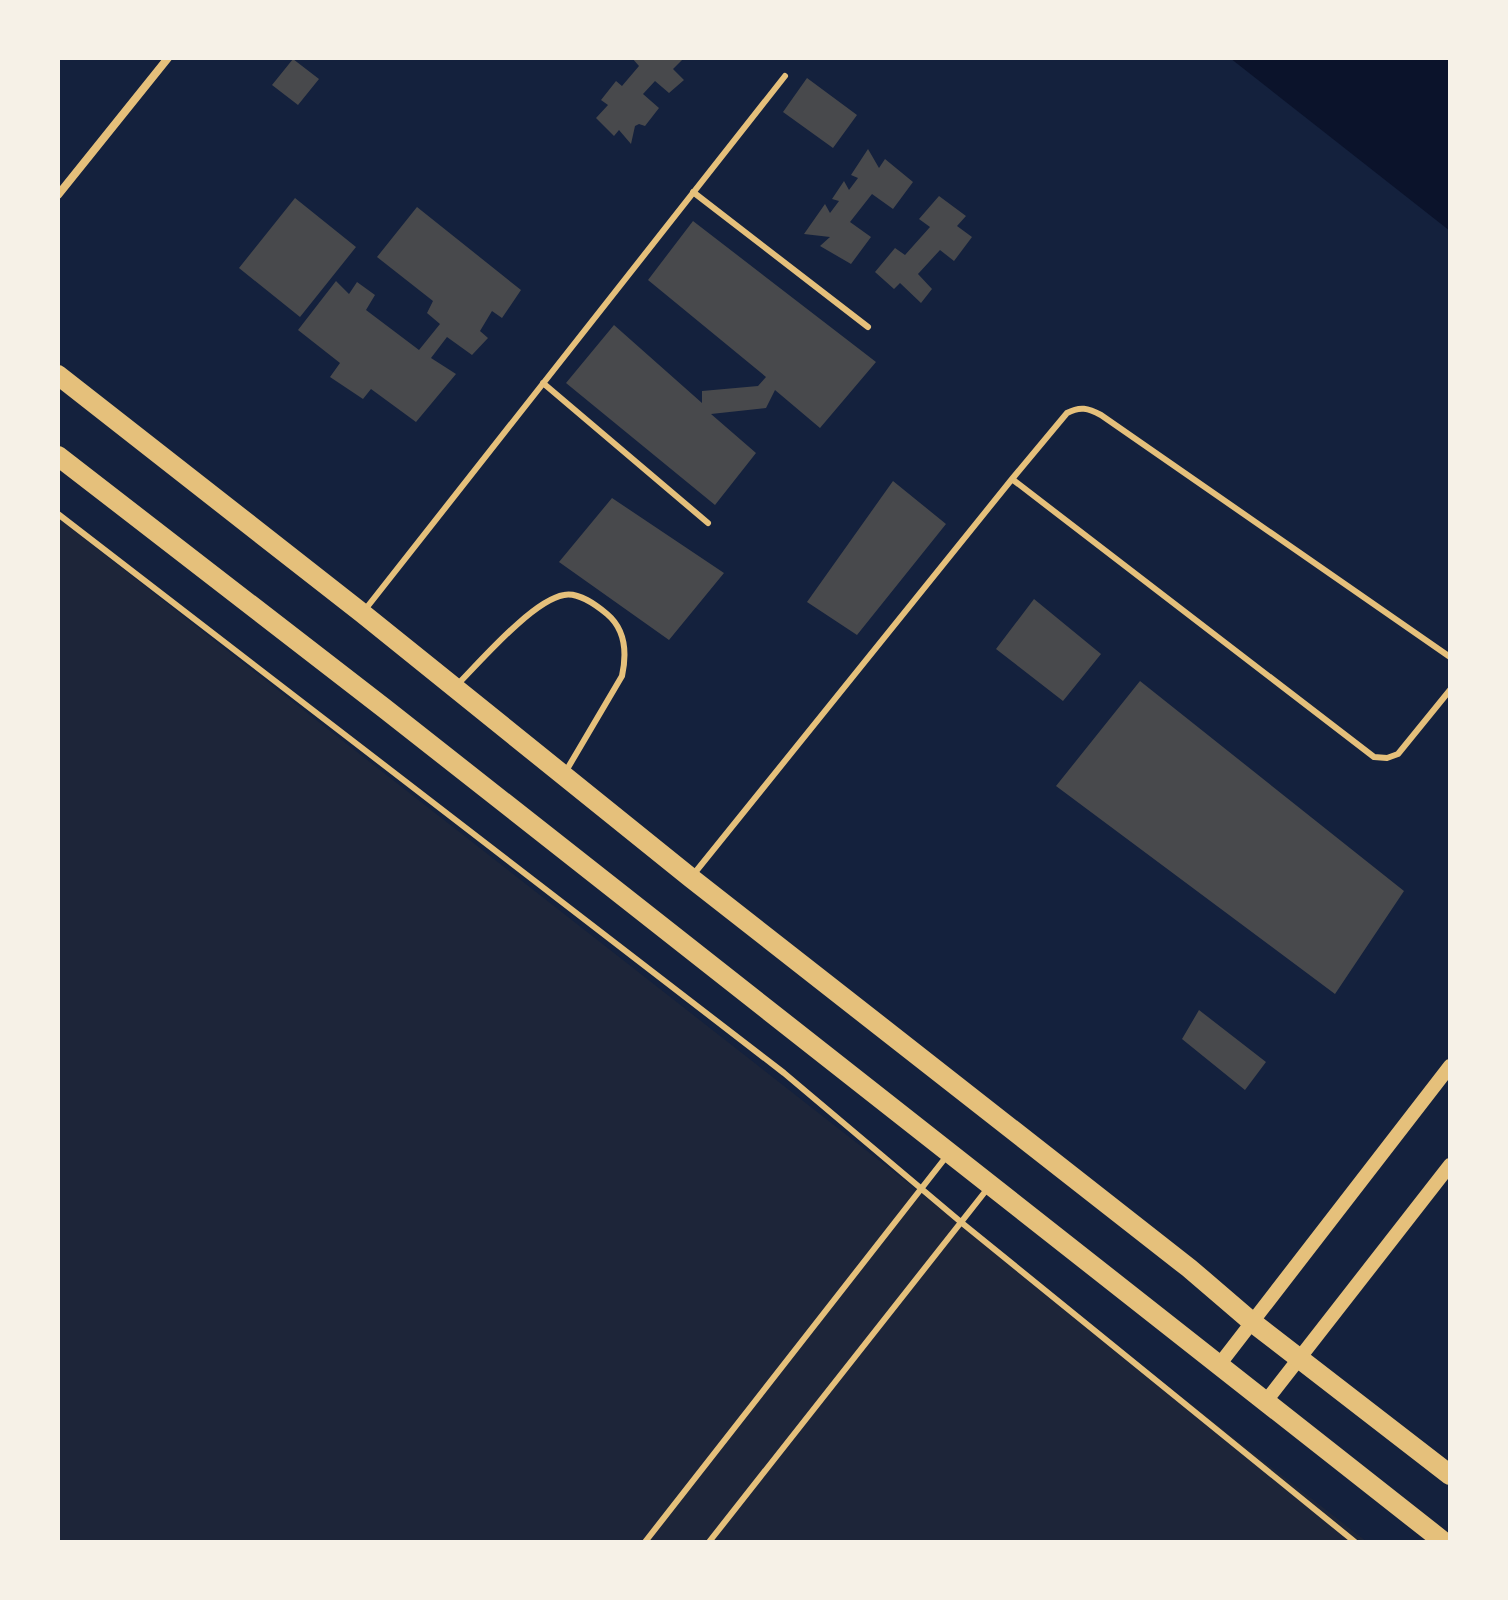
<svg xmlns="http://www.w3.org/2000/svg" width="1508" height="1600" viewBox="0 0 1508 1600" font-family="'PT Sans Narrow',sans-serif">
<style>
.green{fill:#1d2539}
.water{fill:#0b132b}
.building{fill:#48494c}
.lines{fill:none;stroke-linecap:round;stroke-linejoin:round}
.service{stroke:#e5c07b;stroke-width:6}
.minor{stroke:#e5c07b;stroke-width:8}
.tertiary{stroke:#e5c07b;stroke-width:14}
.primary{stroke:#e5c07b;stroke-width:20}
</style>
<rect width="100%" height="100%" fill="#14213d"/>
<path class="green" d="M58,518l1309,1024h-1309z"/>
<path class="water" d="M1230,58h220v173z"/>
<path class="building" d="M632,58h52l-11,11 11,11 -15,13 -14,-12 -12,13 16,14 -14,18 -6,-2 -4,2 -4,18 -12,-14 -5,6 -18,-18 12,-13 -7,-5 15,-19 6,5 17,-20z
M293,59l26,20 -21,26 -26,-20z
M807,78l50,37 -24,33 -50,-36z
M868,149l11,19 6,-9 28,23 -20,27 -21,-15 -22,28 21,15 -20,27 -31,-18 10,-9 -26,-3 21,-30 5,9 9,-12 -7,-2 12,-18 5,9 9,-12 -7,-3z
M939,196l27,20 -9,10 15,11 -18,24 -14,-11 -22,24 14,15 -11,14 -21,-20 -6,6 -19,-17 20,-24 10,7 25,-28 -11,-8z
M295,198l61,49 -56,70 -61,-49z
M417,207l104,83 -19,28 -10,-7 -12,20 8,7 -16,17 -25,-18 -16,21 25,16 -40,48 -45,-33 -8,10 -33,-22 10,-14 -42,-33 38,-49 13,13 8,-12 18,13 -9,15 53,40 21,-26 -13,-11 6,-12 -56,-44z
M693,221l183,141 -56,66 -45,-38 -9,18 -55,6 45,39 -41,52 -149,-122 48,-58 88,78v-12l56,-5 8,-9 -118,-97z
M893,481l53,43 -89,111 -50,-33z
M612,498l112,75 -55,67 -110,-78z
M1034,599l67,55 -38,47 -67,-52z
M1140,681l264,210 -69,103 -279,-208z
M1199,1010l67,52 -21,28 -63,-51z"/>
<g class="lines">
<path class="service" d="M693,192l175,135
M543,383l165,140
M1012,479l362,278 13,1 11,-4 52,-64
M58,514l726,559 178,150 393,319
M364,611l421,-535
M457,685c23,-23 76,-85 107,-90 15,-3 32,10 43,19 19,16 20,39 15,62l-56,95
M693,875l319,-396 55,-66c13,-7 21,-5 34,2l349,242
M645,1542l301,-385
M709,1542l279,-354"/>
<path class="minor" d="M58,195l110,-137"/>
<path class="tertiary" d="M1219,1365l231,-299
M1266,1401l184,-236"/>
<path class="primary" d="M58,375l304,238 329,265 498,390 63,54 198,153
M58,456l326,252 1060,834"/>
</g>
<rect width="1508" height="1600" fill="none" stroke="#f6f1e7" stroke-width="120"/>
</svg>
